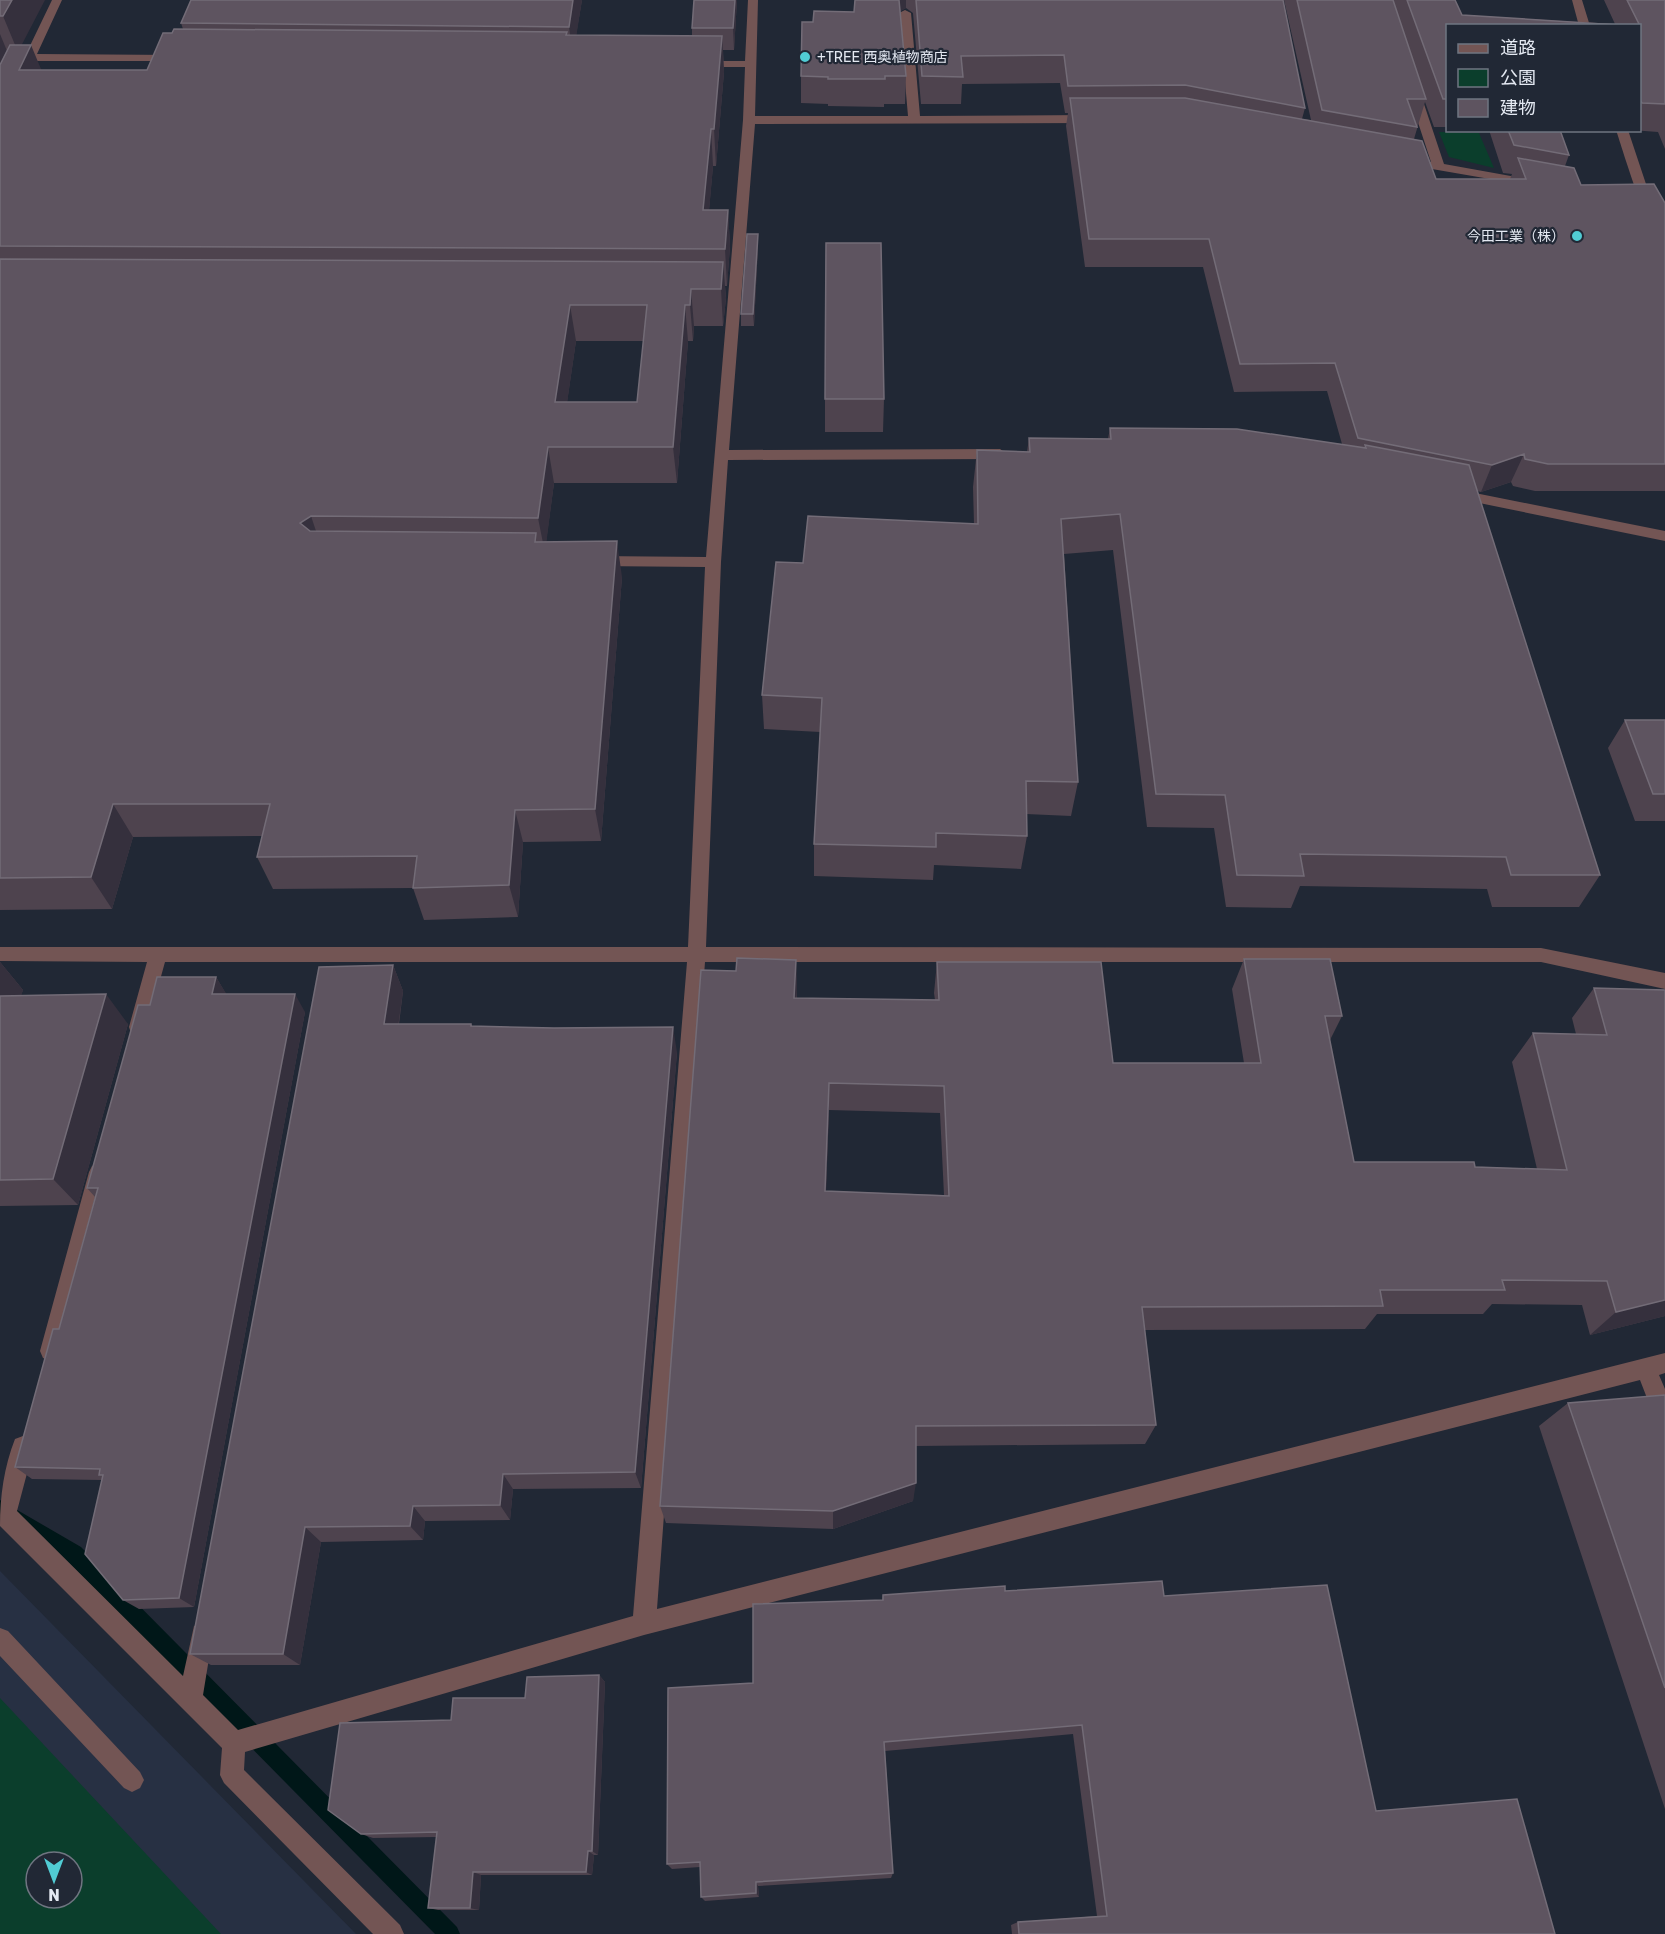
<svg xmlns="http://www.w3.org/2000/svg" width="1665" height="1934" viewBox="0 0 1665 1934" font-family="Rubik,'Noto Sans JP',sans-serif">
<style>
.built{fill:#273043;fill-rule:evenodd}
.green{fill:#0b3e2c;fill-rule:evenodd}
.lines{fill:none;stroke-linecap:round;stroke-linejoin:round}
.stream{fill:#001718;fill-rule:evenodd}
.minor{fill:#735554;fill-rule:evenodd}
.wall{fill:#4e434e;fill-rule:evenodd}
.shaded-wall{fill:#35303d}
.building{fill:#5e5460;stroke:#736c77;stroke-width:1.5;fill-rule:evenodd}
.poi-dot{fill:#51ccd4;stroke:#212835;stroke-width:2}
.labels{text-anchor:middle;dominant-baseline:central;stroke-width:4.5;stroke-linejoin:round;paint-order:stroke}
.far-poi-label{font-size:14px;fill:#e4e9f2;stroke:#212835;text-anchor:start}
</style>
<rect width="100%" height="100%" fill="#212835"/>
<path class="built" d="M0,1571l356,363h-356zM36,1862h36v36h-36z"/>
<path class="green" d="M1439,132l40,1 15,35 -45,-11z
M0,1698l221,236h-221zM36,1862h36v36h-36z"/>
<g class="lines">
<path class="stream" d="M0,1500l81,47 376,380 3,7h-25l-368,-373 -67,-39z"/>
<path class="minor" d="M52,0h10l-25,54 139,1 6,3 -6,3h-142l-4,6 -4,1 -6,-3 2,-4 -22,-1v-6h26z
M748,0h10l-3,116h153l-9,-103 6,-3 6,3 9,103 172,-1 6,4 -6,4 -337,1 -26,326 271,-1 7,5 -7,5 -272,1 -7,102 -15,385 835,1 124,25v16l-124,-27h-836l-48,647 1008,-256v20l-6,2 6,14v39l-8,-4 -17,-44 -996,255 -399,117 -1,18 156,155 4,9h-31l-149,-151 -4,-8 2,-27 -222,-222c0,-30 4,-59 15,-87l8,-3 8,3 3,8 -17,64 166,165 11,-50 8,-3 8,3 3,8 -10,61 35,35 395,-114 54,-654h-522l-18,65 -2,6 -7,2 -7,-2 -2,-6 18,-65 -147,-1v-14h688l17,-380 -111,-1 -8,-5 8,-5 112,1 37,-437 2,-53h-44l-6,-3 6,-3h44z
M1572,0h10l8,26h-11z
M1414,89l6,3 24,72 83,15 4,1v6l-128,-22 -2,-3 6,-4 24,5 -23,-70z
M1616,130h12l25,75 12,22v16c-17,-5 -42,-93 -49,-113z
M1455,489l210,42v10l-215,-44 -2,-3z
M99,1163l7,3 3,6 -49,179 -3,7 -7,3 -7,-3 -3,-7 49,-179 3,-6z
M0,1628l8,3 132,141 4,8 -4,8 -8,4 -8,-4 -124,-132z"/>
</g>
<path class="wall" d="M0,0l21,45 20,25h106l25,-37 11,-4 -2,-6 401,-23 -6,35 116,1v-8l45,-28 -3,50h-11l1,22 -8,94h-3l-4,44h19l2,36 -3,40h-2l1,12 -3,28h-29l-1,15h-5l-11,142h-123l-8,59 76,35 -21,264 -78,1 -5,75 -94,3 -11,-32 -140,1 -16,-32 5,-21 -129,1 -21,72 -112,1zM576,341h68l-7,61h-70z
M855,0h428l22,108 -3,11 9,1 -27,-120h171l7,15 153,9 -11,-24h61v149l-7,-17 -27,-2h9v-104h-192v101h-14l-9,-25 -11,37 22,40h74l2,-5 -9,-1 -14,-43h71l9,25 -4,11 16,19 84,18v288h-130l-22,-5 -2,-4 -30,10 -4,-1 123,384 -21,32h-87l-5,-18 -187,-3 -9,22 -65,-1 -12,-79 -67,-1 -34,-277 -49,4 14,228 -7,34 -45,-2 1,22 -6,33 -87,-4 -1,15 -119,-4v-32l6,-112 -56,-3 -2,-34 41,-132 171,-39 -1,-37 4,-37 50,2 2,-14 79,1 2,-11 232,16 -15,-53 -93,1 -31,-125h-118l-19,-141 2,-13h-3l-5,-30 -98,1 -1,20h-40l-8,-91 -7,-5 -6,3 6,65 -1,28h-21v3l-56,-1v-2l-27,-1v-27l12,-54 41,-10z
M758,234v12l-4,80h-13v-12z
M825,399h59l-1,33h-58z
M1625,720h40v101h-30l-27,-73z
M1244,959l98,57 -12,24 24,122 183,7 -25,-107 21,-29 43,1 -4,-16 22,-30 71,2v326l-75,19 -8,-30 -90,-1 -9,10h-106l-12,15 -220,1 11,95 -11,19 -229,2 -3,55 -80,28 -167,-6 -6,-17 76,-535 60,-11 1,38 138,2 -1,-7 3,-31 176,101h131l-12,-74zM829,1110l111,3 4,82 -118,-4z
M0,962l23,28 -2,5 107,29 -50,181 -78,1z
M393,965l10,26 -4,33h72l1,2 205,26 -36,436 -128,1 -3,31 -85,1 -2,19 -102,2 -21,123h-89l-21,-11z
M216,977l10,17 79,18 -111,595 -55,2 -16,-9 -21,-120 -70,-1 -17,-12 44,-138 36,-132 -8,-9 63,-183z
M1665,1395v414l-126,-383 29,-23z
M1005,1591l159,5 212,215 179,123h-543l-1,-9 7,-3 79,-6 -24,-182 -188,17 8,122 -2,5 -133,8 1,11 -54,4 -4,-4 -1,-30 -28,2 -5,-5 86,-181 129,-83 1,-5z
M599,1675l6,7 -7,173h-4l-2,20h-111l-2,35h-41l-10,-2 9,-71 -64,1 -12,-4 90,-114z"/>
<path class="shaded-wall" d="M12,0h33l-27,52 -15,-36z
M573,0h9l-9,57 -4,-30z
M735,0h2l-3,50 -1,-22z
M897,0h9v8l-9,5z
M0,34l12,29 -12,35z
M722,36l2,36 -8,94 -2,-37z
M31,45l15,36 -27,-11z
M711,129l2,37 -7,80 -3,-36z
M728,210l2,36 -3,40 -2,-37z
M758,234v12l-4,80 -1,-12z
M723,262l3,36 -3,28 -2,-37z
M691,289l3,37 -1,15 -3,-36z
M570,305l6,36 -14,97 -7,-36z
M685,305l3,36 -11,142 -4,-36z
M548,447l6,36 -9,70 -7,-35z
M1524,454l-13,28 -30,10 11,-27z
M311,516l12,36 -23,-29z
M617,541l5,36 -21,264 -6,-32z
M113,804l20,33 -21,72 -21,-32z
M515,810l8,32 -5,75 -9,-32z
M796,960l1,30 -2,37 -1,-29z
M0,962l23,28 -11,35 -12,-14z
M393,965l10,26 -8,58 -11,-25z
M216,977l11,18 -15,-1z
M106,994l22,30 -50,181 -25,-26z
M295,994l10,18 -111,595 -15,-9z
M673,1027l4,25 -36,436 -6,-16z
M829,1083v27l-4,106v-25z
M1665,1300v16l-75,19 26,-23z
M503,1474l10,15 -3,31 -10,-15z
M916,1483l-3,18 -80,28v-18z
M413,1506l12,15 -2,19 -13,-14z
M305,1527l16,15 -21,123 -17,-11z
M599,1675l6,7 -7,173 -6,-4z
M588,1851l6,4 -2,20 -6,-3z
M473,1872l8,3 -2,35 -9,-2z
M756,1882l2,4 1,11 -3,-4z"/>
<path class="building" d="M0,0h12l-9,16h-3z
M191,0h382l-4,27 -388,-4z
M694,0h41l-2,28h-41z
M855,0h44l7,76h-21v3h-57v-2l-27,-1 1,-54h11l1,-11 40,1z
M916,0h367l22,108 -120,-23 -117,1 -4,-31 -103,1 2,21 -41,-1z
M1297,0h96l33,99h-19l10,28 -95,-17z
M1407,0h48l7,15 172,11h-186v73h-5z
M1627,0h38v104l-23,-1 -2,-3v-74z
M174,29l393,3 -1,3 156,1 -8,93h-3l-8,81h25l-3,39 -725,-3v-181l10,-20h21l-12,25h128l16,-37h9z
M1070,98h115l237,43 14,38h90l-8,-21 56,10 7,17 73,-1 11,19v261h-117l-23,-5 -1,-5 -32,11 -134,-27 -23,-75 -95,1 -31,-125h-120z
M1508,130h52l9,25 -55,-10z
M747,234h11l-5,80h-12z
M826,243h55l3,156h-59z
M0,259l723,3 -2,27h-30l-1,16h-5l-12,142h-125l-10,71 -227,-2 -11,7 10,8 226,2 -1,9 82,-1 -22,268 -80,1 -6,75 -96,3 4,-32 -160,1 13,-53h-157l-22,73 -91,1zM570,305h77l-10,97h-82z
M1110,428l127,1 129,19 -1,-3 104,20 131,410h-89l-5,-18 -206,-3 4,22 -67,-1 -12,-80 -69,-1 -36,-280 -59,5 17,263 -52,-1 1,55 -91,-3v14l-122,-3 8,-146 -60,-3 14,-133 27,1 5,-47 170,8 -1,-74 53,2 -1,-14 82,1z
M1625,720h40v74h-12z
M737,958l59,2 -2,38 145,2 -2,-38h164l12,101h148l-17,-104h86l12,57h-17l29,146h120l1,5 92,3 -34,-137 74,2 -13,-47 71,2v310l-49,12 -9,-31 -105,-1 3,10h-125l3,16 -241,1 14,118 -240,1v57l-83,28 -173,-5 41,-536 35,1zM829,1083l115,3 5,110 -124,-5z
M393,965l-9,59h87v2l83,2 119,-1 -38,445 -132,2 -3,31 -87,1 -3,20 -105,1 -22,127h-93l129,-687z
M157,977h59l-4,17h83l-116,604 -56,2 -38,-46 18,-79h-4l1,-6 -85,-2 38,-138h6l39,-141h-11l51,-183h12z
M106,994l-53,185 -53,1v-184z
M1665,1395v293l-97,-285z
M1162,1581l2,15 163,-11 49,226 141,-12 38,135h-536l-1,-12 89,-6 -25,-191 -198,17 9,131 -137,9v11l-55,4 -1,-35 -33,2 1,-176 85,-5v-79l130,-4v-5l122,-9v5z
M599,1675l-7,176h-4l-2,21h-113l-3,36h-42l9,-76 -76,2 -33,-24 12,-87 111,-3 2,-22h72l2,-21z"/>
<g class="poi-dot">
<circle cx="805" cy="57" r="6"/>
<circle cx="1577" cy="236" r="6"/>
</g>
<g class="labels">
<g class="far-poi-label">
<text x="817" y="57">+TREE 西奥植物商店</text>
<text x="1565" y="236" text-anchor="end">今田工業（株）</text>
</g>
</g>
<rect x="1446" y="24" width="195" height="108" fill="#212835" stroke="#6f7581" stroke-width="1.5"/>
<rect x="1458" y="44" width="30" height="9" fill="#735554" stroke="#6f7581" stroke-width="1.5"/>
<text x="1500" y="54" font-size="18" fill="#e4e9f2">道路</text>
<rect x="1458" y="69" width="30" height="18" fill="#0b3e2c" stroke="#6f7581" stroke-width="1.5"/>
<text x="1500" y="84" font-size="18" fill="#e4e9f2">公園</text>
<rect x="1458" y="99" width="30" height="18" fill="#5e5460" stroke="#6f7581" stroke-width="1.5"/>
<text x="1500" y="114" font-size="18" fill="#e4e9f2">建物</text>
<g transform="translate(54 1880) rotate(180)"><circle r="28" fill="#212835" stroke="#6f7581" stroke-width="1.5"/>
<path d="M0-4.5L10 22L0 15L-10 22Z" fill="#51ccd4"/>
<text y="-9" font-size="16" font-weight="bold" text-anchor="middle" fill="#e4e9f2">N</text>
</g>
</svg>
